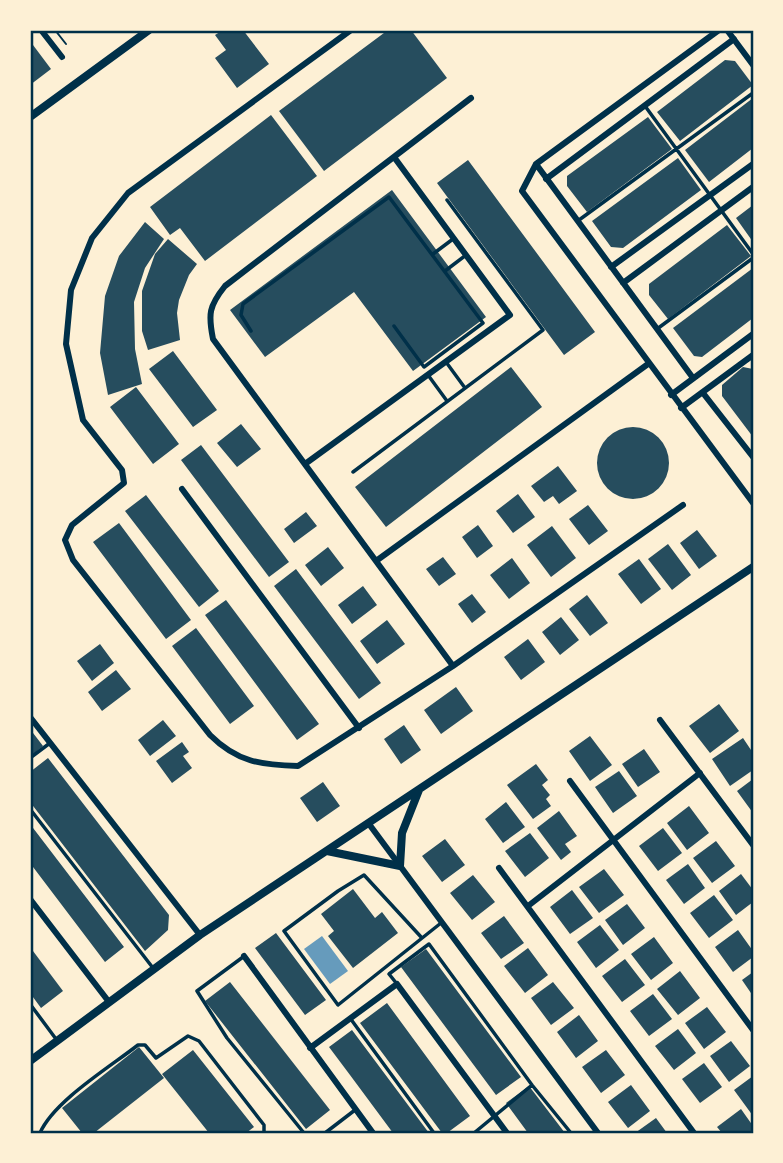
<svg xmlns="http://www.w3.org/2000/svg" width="783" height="1163" viewBox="0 0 783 1163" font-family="'Exo 2',sans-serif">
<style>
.water{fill:#669bbc}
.building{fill:#264d5e}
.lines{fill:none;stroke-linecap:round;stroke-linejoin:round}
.path{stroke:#003049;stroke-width:2}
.service{stroke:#003049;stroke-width:3.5}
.minor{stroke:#003049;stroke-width:6}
.tertiary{stroke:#003049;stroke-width:8}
.neatline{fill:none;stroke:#003049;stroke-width:2.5}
</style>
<rect width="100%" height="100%" fill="#fdf0d5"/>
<path class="water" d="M322,936l26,35 -18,13 -26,-35z"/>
<path class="building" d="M223,30h20l26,34 -32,24 -22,-30 11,-8 -11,-15z
M388,30h23l36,48 -123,93 -45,-60z
M30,41l21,28 -21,16z
M725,60l10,1 18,24 -73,56 -23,-29z
M753,98v50l-44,34 -24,-32z
M271,115l46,61 -112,85 -25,-33 -10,7 -20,-28z
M648,117l24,32 -85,63 -20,-26v-10z
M678,158l23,32 -78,58 -12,-1 -19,-26z
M468,160l127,172 -31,23 -127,-172z
M392,190l94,127 -73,54 -59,-79 -89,65 -35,-47z
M753,205v37l-17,-24z
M145,222l19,17 -19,29 -11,34 1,47 7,35 -34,11 -8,-42 5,-57 14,-40z
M727,225l24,31 -83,63 -19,-24v-11z
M168,239l29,25 -8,11 -10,25 -2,13 3,27 -32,10 -6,-19v-40l13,-37z
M753,268v50l-51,39 -8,-1 -21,-28z
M173,351l44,59 -24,17 -44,-58z
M511,367l31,40 -156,120 -31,-40z
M743,367l10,2v68l-31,-41v-11z
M136,387l43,57 -26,20 -43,-57z
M241,424l20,25 -24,18 -20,-24z
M597 463a36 36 0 1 1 72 0a36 36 0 1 1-72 0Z
M201,445l88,117 -20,15 -88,-117z
M558,466l19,25 -18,13 -6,-8 -9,6 -13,-16z
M518,494l17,23 -22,16 -17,-22z
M146,495l73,96 -20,16 -74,-96z
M588,505l20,26 -19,14 -20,-26z
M306,512l11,14 -23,17 -10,-14z
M119,523l72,97 -25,19 -73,-97z
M478,525l15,21 -16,12 -15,-21z
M552,526l24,32 -25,19 -24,-32z
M697,530l20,26 -18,13 -19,-26z
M668,544l23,31 -19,15 -24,-31z
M328,547l16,21 -23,18 -16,-21z
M443,557l13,17 -17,12 -13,-17z
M512,558l18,25 -21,16 -19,-24z
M639,559l22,30 -20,15 -23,-30z
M296,569l85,114 -22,16 -85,-113z
M363,586l14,19 -25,19 -14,-19z
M472,594l14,18 -14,11 -14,-19z
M587,595l21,28 -18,13 -21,-27z
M226,600l93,124 -22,16 -92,-125z
M561,617l18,23 -19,15 -18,-23z
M387,620l18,24 -28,20 -17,-23z
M196,628l58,78 -24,18 -58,-78z
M528,639l17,23 -24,18 -17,-23z
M100,644l14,19 -22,18 -15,-20z
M116,670l15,19 -29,22 -14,-19z
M456,687l17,24 -32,23 -17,-24z
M719,704l20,27 -29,22 -21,-27z
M163,720l13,16 -26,20 -12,-16z
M404,725l17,25 -20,14 -17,-25z
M30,729l13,17 -13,11z
M590,736l22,29 -22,16 -21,-30z
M743,738l10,15v17l-23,16 -18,-27z
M182,742l7,10 -6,4 9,12 -20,15 -16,-22z
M644,749l16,23 -22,15 -16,-23z
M48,758l121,157 -1,15 -23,21 -115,-149v-30z
M536,764l12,16 -6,5 8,10 -4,4 5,7 -18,13 -26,-34z
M619,771l18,25 -24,17 -18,-26z
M753,779v34l-16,-22z
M323,782l17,24 -23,16 -17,-24z
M506,802l19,25 -22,16 -18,-24z
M689,806l20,27 -22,17 -20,-27z
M559,811l18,25 -12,8 6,8 -10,8 -24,-32z
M30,824l94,123 -19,15 -75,-99z
M663,828l19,25 -24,18 -19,-25z
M530,833l19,25 -24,19 -20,-26z
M445,839l20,26 -23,17 -20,-26z
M716,841l19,25 -23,17 -19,-25z
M688,864l17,24 -21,16 -18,-24z
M604,869l20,26 -25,18 -20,-26z
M741,874l12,16v12l-17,13 -17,-24z
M473,875l22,27 -23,18 -22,-27z
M353,889l22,29 7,-6 16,21 -45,35 -25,-32 6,-5 -13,-17z
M572,890l21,28 -23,16 -20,-27z
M714,895l19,25 -24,18 -19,-25z
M627,904l18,24 -22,17 -18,-25z
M504,916l20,27 -23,16 -20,-26z
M600,925l19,25 -23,18 -19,-26z
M738,930l15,21v6l-20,15 -18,-25z
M276,933l50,67 -21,15 -50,-67z
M654,937l19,26 -22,17 -20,-26z
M30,947l33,44 -22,17 -11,-15z
M528,948l20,27 -23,18 -21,-27z
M426,949l95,128 -25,18 -95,-128z
M625,959l20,26 -23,17 -20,-26z
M680,971l20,27 -22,17 -21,-26z
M753,972v24l-11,-16z
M230,982l100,128 -24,19 -101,-128z
M553,982l21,26 -23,17 -20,-27z
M653,994l19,25 -23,17 -19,-25z
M387,1003l83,113 -23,17h-5l-82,-110z
M707,1007l19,25 -22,17 -19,-26z
M579,1015l19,26 -22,17 -19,-26z
M678,1029l18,24 -22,17 -19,-24z
M352,1030l56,75 21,28h-36l-43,-58 -21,-28z
M731,1041l19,25 -21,16 -19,-26z
M139,1047l25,31 -70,55h-12l-20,-25z
M193,1050l61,77 -8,6h-37l-47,-59z
M606,1050l19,25 -24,18 -19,-26z
M704,1063l18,24 -22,16 -18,-24z
M753,1076v40l-19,-26z
M631,1085l19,26 -22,17 -20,-26z
M529,1086l36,47h-37l-22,-30z
M741,1109l12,17v7h-31l-5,-6z
M656,1118l11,15h-32z"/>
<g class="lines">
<path class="path" d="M55,30l11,14
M110,30l1,1"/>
<path class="service" d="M645,106l108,148
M579,220l174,-127
M433,254l20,-15
M445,271l21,-16
M657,329l96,-71
M251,331l-10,-16 2,-11 146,-107 94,126 -59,44 -30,-41
M446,362l19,26
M428,375l19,26
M353,472l190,-142 -96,-130
M30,758l20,-15
M30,809l123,159
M422,938l-58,-63 -26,16 -54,40 54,74 103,-82
M243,957l-46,34 30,47 77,95
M397,984l-8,-10 40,-30 103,141 39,48
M30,1004l26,35
M350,1018l84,115
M40,1133c14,-32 70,-66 98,-88h7l11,13 32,-22 11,5 65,84v8
M325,1133l30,-23
M474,1133l58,-48"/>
<path class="minor" d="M41,30l21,27
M351,30l-223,163 -36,45 -21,52 -5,54 17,76 39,50 2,13 -52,42 -7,15 8,20 137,175c27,27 51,30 88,31l155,-100 230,-161
M719,30l-183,134 -14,27 231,312
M727,30l26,35
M536,164l157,214
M546,179l188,-140
M611,267l142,-103
M623,283l130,-96
M703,393l50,64
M671,395l82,-61
M681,408l72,-53
M305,464l205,-149 -116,-158
M182,489l177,239
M376,561l272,-197
M453,666l-240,-327c-5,-25 -4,-33 12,-53l246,-188
M30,717l170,218
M660,720l93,125
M570,781l183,249
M369,824l229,309
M499,868l195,265
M30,899l79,103
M528,906l172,-133
M244,956l129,177
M310,1048l87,-64 110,149"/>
<path class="tertiary" d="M30,117l119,-87
M327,851l73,15 2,-33 17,-43
M30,1061l170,-126 553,-368"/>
</g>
<rect width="783" height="1163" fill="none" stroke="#fdf0d5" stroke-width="63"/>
<rect x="32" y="32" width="720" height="1100" class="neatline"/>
</svg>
